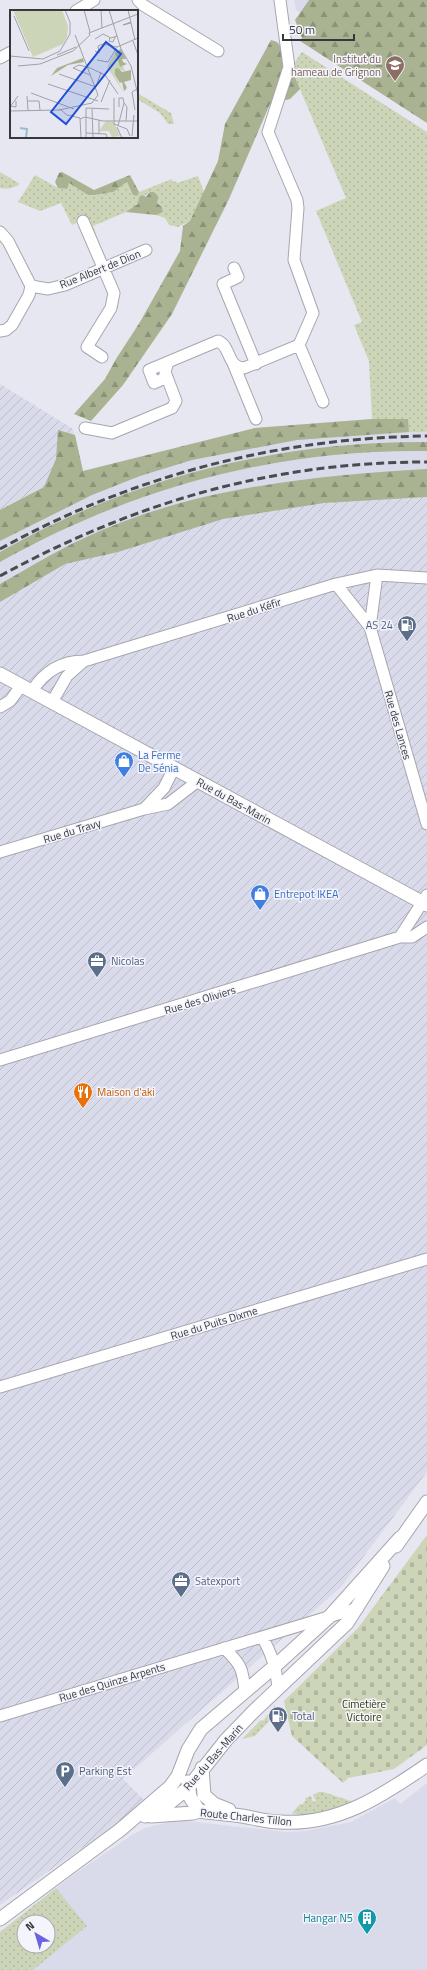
<svg xmlns="http://www.w3.org/2000/svg" width="427" height="1970" viewBox="0 0 427 1970" font-family="'Titillium Web',sans-serif">
<style>
.built{fill:#dadbea;fill-rule:evenodd}
.industrial{fill:url(#industrial-furrows)}
.grass{fill:url(#grass-dots);fill-rule:evenodd}
.forest{fill:url(#forest-firs)}
.cemetery{fill:url(#cemetery-stones)}
.lines{fill:none;stroke-linecap:round;stroke-linejoin:round}
.minor-casing{stroke:#a6a6af;stroke-width:13}
.major-casing{stroke:#a6a6af;stroke-width:15}
.minor{stroke:#fff;stroke-width:11}
.major{stroke:#fff;stroke-width:13}
.rail{stroke:#4a4b4f;stroke-width:3;stroke-dasharray:8 4;stroke-linecap:butt}
.labels{text-anchor:middle;dominant-baseline:central;stroke-width:3;stroke-linejoin:round;paint-order:stroke}
.education-label{font-size:11px;fill:#785e54;stroke:#f4f4fd;text-anchor:end}
.street-label{font-size:11px;fill:#37383b;stroke:#f4f4fd}
.service-label{font-size:11px;fill:#4e5e75;stroke:#f4f4fd;text-anchor:start}
.shop-label{font-size:11px;fill:#366cbe;stroke:#f4f4fd;text-anchor:start}
.food-label{font-size:11px;fill:#c56008;stroke:#f4f4fd;text-anchor:start}
.park-label{font-size:11px;fill:#303901;stroke:#f4f4fd}
.culture-label{font-size:11px;fill:#0d838f;stroke:#f4f4fd;text-anchor:end}
.inset-river{fill:none;stroke:#98bcce;stroke-width:2}
.inset-road{fill:none;stroke:#a0a1a8;stroke-width:1}
.view{fill:#1d4ed8;fill-opacity:0.15;stroke:#1d4ed8;stroke-width:2}
.inset-edge{fill:none;stroke:#37383b;stroke-width:2}
</style>
<defs>
<pattern id="industrial-furrows" width="10" height="10" patternUnits="userSpaceOnUse"><rect width="10" height="10" fill="#dadbea"/><path d="M-1 1l2-2M0 10L10 0M9 11l2-2" fill="none" stroke="#bcbdca"/></pattern>
<pattern id="grass-dots" width="8" height="8" patternUnits="userSpaceOnUse"><rect width="8" height="8" fill="#cdd5b8"/><path d="M2 2h.1M6 6h.1" fill="none" stroke="#b1b89f" stroke-width="1.8" stroke-linecap="round"/></pattern>
<pattern id="forest-firs" width="22" height="20" patternUnits="userSpaceOnUse"><rect width="22" height="20" fill="#a9b291"/><path d="M5 1l3.5 6h-7zM16 11l3.5 6h-7z" fill="#8a9278"/></pattern>
<pattern id="cemetery-stones" width="16" height="16" patternUnits="userSpaceOnUse"><rect width="16" height="16" fill="#cdd5b8"/><path d="M2 7V4a2 2 0 0 1 4 0v3zM10 15v-3a2 2 0 0 1 4 0v3z" fill="#b1b89f"/></pattern>
</defs>
<rect width="100%" height="100%" fill="#e6e7f0"/>
<path class="built" d="M294,0h22l-11,16 -9,-6z
M372,419h55v58l-421,121 -6,4v-92l255,-82z
M427,1783v187h-427v-38l69,-54 63,-43 13,-7 32,-8 109,12 19,-1 46,-9 44,-24 5,6zM24,1922h24v24h-24z"/>
<path class="industrial" d="M0,384l73,45 10,42 -22,7 -61,32z
M427,477v995l-86,115 -218,192 24,24 -147,102v-1303l65,-38 131,-49z"/>
<path class="grass" d="M302,52l125,80v300h-18l-2,-13h-35l-3,-58 -15,-36 8,-3 -46,-111 30,-13 -52,-123 1,-13z
M137,93l34,20 3,11h-6l-8,-11 -23,-14z
M0,172l20,12c-6,4 -14,6 -20,4z
M35,175l23,13 8,1 3,-6 19,12h6l19,-3 14,-10 6,13 4,1 2,-4 33,-13 1,3 3,-1 1,2 21,-7 6,16 -14,29 -12,6 -9,-2 -4,-7 -9,-3 7,-3 -1,-6 -5,-3 -7,-11 -12,9 1,3 -13,8 -33,14 6,16 -2,1 -11,-25 -14,7 -11,-22 -21,8 -22,-9z
M275,1705l-1,11 -19,20 -13,3 19,-19 2,1z
M319,1792h4l31,10c-20,8 -39,16 -62,11l8,-9 2,1 4,-5 -1,-2 6,-2 2,6 3,-1 -3,-6z
M56,1888l31,38 -54,44h-33v-38zM24,1922h24v24h-24z"/>
<path class="forest" d="M309,0h118v123l-127,-82 2,-3 -7,-18z
M271,40l6,2 18,20 -1,13 6,14 -10,10 -20,5 -41,95 -57,115 -49,71 -32,36 -17,-7 31,-35 11,-20 24,-37 40,-71 3,-25 7,-5 28,-60 7,-37z
M62,172l32,18 36,-15 9,17 -2,4 -4,-1 -6,-13 -14,10 -19,3h-6l-19,-12 -2,6 -9,-1 -3,-6 4,-9z
M150,192h4l4,4 -1,7 5,4 1,5 -7,3 -30,-3 12,-8 1,-7 3,-2 4,2z
M372,419h36l1,13 -112,8 -105,20 -52,16 -48,19 -92,46v-31l44,-23 12,-28 2,-29 17,5 8,36 172,-43z
M427,442v9c-152,-2 -295,37 -427,111v-10c130,-74 278,-111 427,-110z
M427,469v28l-103,6 -101,16 -105,33 -53,12 -65,38v-18c27,-15 54,-32 82,-45 108,-51 227,-63 345,-70z"/>
<path class="cemetery" d="M427,1535v210l-33,24 -46,9 -5,5 -51,-47 -8,-35 74,-73z"/>
<g class="lines">
<g class="minor-casing">
<path id="minor" d="M138,0l5,5 75,46
M76,11l18,-11
M0,58l11,-6
M83,221l31,72 -3,15 -24,39 15,10
M0,232l8,9 23,45 -2,9 -17,30 -6,5 -6,1
M234,268l4,9 -15,7 33,80
M31,286l17,3 17,-4 81,-35
M299,345l24,57
M233,363l23,56
M167,377l-13,6 -5,-13 19,-8
M85,428l27,5 60,-25 4,-7 -11,-29 3,-10 50,-21c13,5 9,27 26,27l55,-23 14,-32 -19,-53 4,-52 -1,-8 -29,-68 21,-65 -9,-67
M336,584l34,43 57,197
M370,627l7,-52
M32,691c12,-19 29,-30 52,-30l252,-77 41,-9 50,3
M52,702l15,-26 17,-15
M0,707l10,-6 11,-15
M145,808l19,-20 10,-20
M0,852l144,-43 24,-5 30,-23
M400,937l27,-42
M0,1060l400,-123h12l15,-10
M0,1387l427,-128
M262,1637c10,17 14,31 16,51
M224,1648c17,16 19,21 21,44
M0,1716l358,-108"/>
</g>
<g class="major-casing">
<path id="major" d="M0,674l427,231
M396,1546l31,-44
M202,1768l2,27 10,9 15,6
M188,1782l2,15 9,14
M145,1816l22,-11 21,-17 38,-48 28,-29 93,-88 36,-57
M151,1816l42,-3 6,-2c14,2 29,3 43,5 13,2 25,6 38,6 57,4 102,-26 147,-57
M0,1919l120,-89 50,-43 8,-11 10,-26 13,-21 74,-63 55,-50 70,-78"/>
</g>
<use href="#minor" class="minor"/>
<use href="#major" class="major"/>
<path class="rail" d="M0,549c132,-73 276,-111 427,-113
M0,576c136,-74 272,-114 427,-114"/>
</g>
<defs>
<g id="university-pin" transform="scale(1)"><path d="M0 17L-7.5 6A9.5 9.5 0 1 1 7.5 6Z" fill="#8d6e63" stroke="#f4f4fd"/><path d="M0-5L7-2L0 1L-7-2ZM-4 1L0 2.5L4 1V4Q0 6-4 4Z" fill="#fff"/></g>
<g id="fuel-pin" transform="scale(1)"><path d="M0 17L-7.5 6A9.5 9.5 0 1 1 7.5 6Z" fill="#5c6f8a" stroke="#f4f4fd"/><path d="M-5.5-6h7V0h2V4h1.3V-2.5L3-4.5l.8-.8L6-3V5H2.5V1h-1V6h-7ZM-4.2-4.7v3.2H.2V-4.7Z" fill="#fff"/></g>
<g id="shop-pin" transform="scale(1)"><path d="M0 17L-7.5 6A9.5 9.5 0 1 1 7.5 6Z" fill="#3f7fe0" stroke="#f4f4fd"/><path d="M-5-2.5h2.3a2.7 3.5 0 0 1 5.4 0H5L5.5 6h-11ZM-1.5-2.5h3a1.5 2.3 0 0 0-3 0Z" fill="#fff"/></g>
<g id="office-pin" transform="scale(1)"><path d="M0 17L-7.5 6A9.5 9.5 0 1 1 7.5 6Z" fill="#5c6f8a" stroke="#f4f4fd"/><path d="M-6-3h4V-5.5h4V-3h4V5H-6ZM-1-4.5V-3h2v-1.5ZM-6 0V1H6V0Z" fill="#fff"/></g>
<g id="restaurant-pin" transform="scale(1)"><path d="M0 17L-7.5 6A9.5 9.5 0 1 1 7.5 6Z" fill="#e8710a" stroke="#f4f4fd"/><path d="M-5-6h1v4h1v-4h1v4h1v-4h1v5L-1.5 .5V6h-2V.5L-5-1ZM5-6V6H3V1.5H1.5Q1.5-4 5-6Z" fill="#fff"/></g>
<g id="parking-pin" transform="scale(1)"><path d="M0 17L-7.5 6A9.5 9.5 0 1 1 7.5 6Z" fill="#5c6f8a" stroke="#f4f4fd"/><path d="M-3.5-5.5H1a3.5 3.5 0 0 1 0 7H-1V5.5H-3.5ZM-1-3.4V-.6H.8a1.4 1.4 0 0 0 0-2.8Z" fill="#fff"/></g>
<g id="building-pin" transform="scale(1)"><path d="M0 17L-7.5 6A9.5 9.5 0 1 1 7.5 6Z" fill="#0f9aa8" stroke="#f4f4fd"/><path d="M-4-6H4V6H1V3H-1V6H-4ZM-2.5-4.3h1.7v1.8h-1.7ZM.8-4.3h1.7v1.8H.8ZM-2.5-1h1.7V.8h-1.7ZM.8-1h1.7V.8H.8Z" fill="#fff"/></g>
</defs>
<g fill-rule="evenodd">
<use href="#university-pin" x="395" y="65"/>
<use href="#fuel-pin" x="407" y="625"/>
<use href="#shop-pin" x="124" y="761"/>
<use href="#shop-pin" x="260" y="894"/>
<use href="#office-pin" x="97" y="961"/>
<use href="#restaurant-pin" x="83" y="1092"/>
<use href="#office-pin" x="181" y="1581"/>
<use href="#fuel-pin" x="278" y="1716"/>
<use href="#parking-pin" x="65" y="1771"/>
<use href="#building-pin" x="367" y="1918"/>
</g>
<g class="labels">
<g class="education-label">
<text x="381" y="59">Institut du<tspan x="381" dy="13">hameau de Grignon</tspan></text>
</g>
<g class="street-label">
<text transform="translate(100 269) rotate(-22)">Rue Albert de Dion</text>
<text transform="translate(254 610) rotate(-18)">Rue du Kéfir</text>
<text transform="translate(398 725) rotate(74)">Rue des Lances</text>
<text transform="translate(234 801) rotate(29)">Rue du Bas-Marin</text>
<text transform="translate(72 831) rotate(-17)">Rue du Travy</text>
<text transform="translate(200 1000) rotate(-17)">Rue des Oliviers</text>
<text transform="translate(214 1323) rotate(-17)">Rue du Puits Dixme</text>
<text transform="translate(112 1682) rotate(-17)">Rue des Quinze Arpents</text>
<text transform="translate(213 1757) rotate(-49)">Rue du Bas-Marin</text>
<text transform="translate(246 1817) rotate(6)">Route Charles Tillon</text>
</g>
<g class="service-label">
<text x="393" y="625" text-anchor="end">AS 24</text>
<text x="111" y="961">Nicolas</text>
<text x="195" y="1581">Satexport</text>
<text x="292" y="1716">Total</text>
<text x="79" y="1771">Parking Est</text>
</g>
<g class="shop-label">
<text x="138" y="755">La Ferme<tspan x="138" dy="13">De Sénia</tspan></text>
<text x="274" y="894">Entrepot IKEA</text>
</g>
<g class="food-label">
<text x="97" y="1092">Maison d'aki</text>
</g>
<g class="park-label">
<text x="364" y="1704">Cimetière<tspan x="364" dy="13">Victoire</tspan></text>
</g>
<g class="culture-label">
<text x="353" y="1918">Hangar N5</text>
</g>
</g>
<g transform="translate(10 10)">
<rect width="128" height="128" fill="#e6e7f0"/>
<path d="M105,42l5,15 3,-1 2,5 -10,-2v7l10,18 -18,-27z" fill="#cdd5b8"/>
<path d="M111,39l5,10h-4l1,3 4,2 -7,3 -5,-15zM73,48l1,4 -16,3 -17,11 6,-8zM108,58l4,4 9,-2v10l-7,2 3,6 -3,3 -2,-9 -2,1 -5,-8v-6z" fill="#a9b291"/>
<path d="M3,0h49l6,16 -1,11 -4,7 -30,13z" fill="#cdd5b8"/>
<path d="M96,111l8,1 6,14 -8,1 -3,-6h-10z" fill="#cdd5b8"/>
<path class="inset-river" d="M10,118l7,1 -1,9"/>
<path class="inset-road" d="M74,0l6,22M91,0l1,18M99,0l12,39 10,17 7,29M118,0l7,30M4,6l15,35M121,12l-8,3 8,-2M80,26l-1,-3 49,-19M100,28l-1,3 4,1 2,-5M85,29l8,-5 8,4 6,-2M123,31l5,14M85,41l4,2 -1,-7 5,-2 14,3 21,-9M47,45l19,-8M0,46l33,3 17,-8 10,-17v-12l-5,-12M87,50l11,2 9,-15M8,56l22,-2 33,-13 16,-15M77,57l-8,-2 -6,3 17,7M78,57l17,8 13,19M49,64l37,13 5,-15M38,74l50,17M21,83l43,16M17,86l1,14M104,88v23M18,91h11l1,9M91,92l9,-22M114,93l3,4 -1,14M0,96l6,1v-6M0,97l8,-11M82,99l1,29M49,100l33,-7 6,-8 -23,-60M51,100l6,5 13,3 1,20M125,100l-3,-18 5,-3M0,101l50,-1M70,109l5,-2 18,4h35M104,111v3l13,5 3,7M108,116l6,-23 -1,-5h-4v9M107,117l5,11M76,123l20,1 1,4M89,124v-14M122,126l2,-21M76,128v-30l23,1"/>
<path class="view" d="M96,32l15,12 -55,70 -15,-12z"/>
<rect width="128" height="128" class="inset-edge"/>
</g>
<g transform="translate(36 1934) rotate(322)"><circle r="19" fill="#f4f4fd" stroke="#a8a9af"/>
<path d="M0-3L7 15L0 10L-7 15Z" fill="#6c64de"/>
<text y="-6" font-size="11" font-weight="bold" text-anchor="middle" fill="#37383b">N</text>
</g>
<path d="M283 34v6h71v-6" fill="none" stroke="#37383b" stroke-width="2"/>
<text x="289" y="34" font-size="12" fill="#37383b" stroke="#f4f4fd" stroke-width="3" paint-order="stroke">50 m</text>
</svg>
